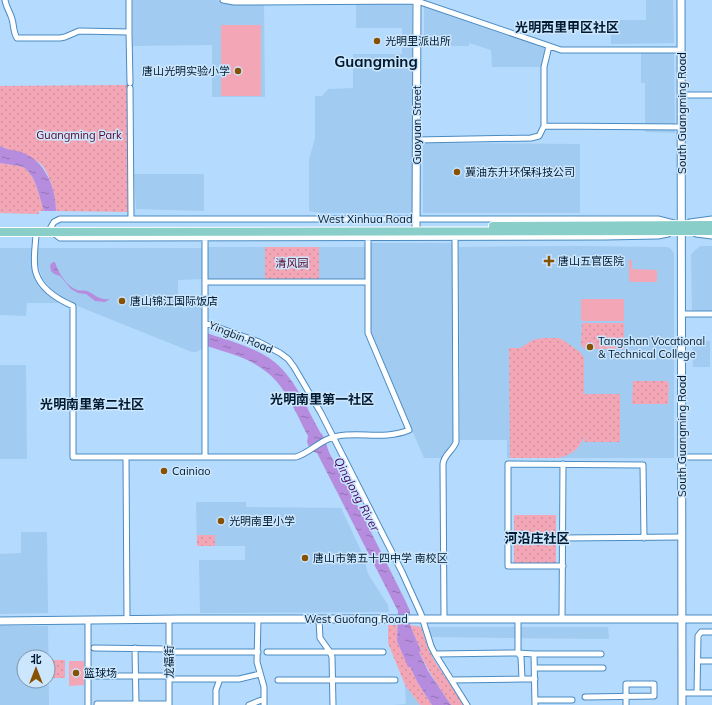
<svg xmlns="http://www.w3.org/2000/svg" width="712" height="705" viewBox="0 0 712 705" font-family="Mulish,'Noto Sans SC',sans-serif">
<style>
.built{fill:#a1cbf0;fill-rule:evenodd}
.grass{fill:#f3a7b6}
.park{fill:url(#park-dots)}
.water{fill:url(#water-ripples)}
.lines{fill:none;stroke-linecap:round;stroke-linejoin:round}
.street-casing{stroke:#4b8bc2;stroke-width:7}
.secondary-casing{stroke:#4b8bc2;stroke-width:9}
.primary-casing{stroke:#fff;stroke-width:10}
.street{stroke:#fff;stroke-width:5}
.secondary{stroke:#fff;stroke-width:7}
.primary{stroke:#89cec8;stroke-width:8}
.poi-dot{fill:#885102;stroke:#cce6fd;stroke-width:1.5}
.labels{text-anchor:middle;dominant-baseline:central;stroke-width:3;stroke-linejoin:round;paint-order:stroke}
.poi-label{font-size:11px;fill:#011a2f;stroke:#cce6fd;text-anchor:start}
.street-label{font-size:11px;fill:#011a2f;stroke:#cce6fd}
.park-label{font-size:11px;fill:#580022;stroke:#cce6fd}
.water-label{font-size:12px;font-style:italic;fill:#3f0065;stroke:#cce6fd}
.quarter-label{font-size:13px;font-weight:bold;fill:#011a2f;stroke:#cce6fd}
.district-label{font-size:15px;font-weight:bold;fill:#011a2f;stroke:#cce6fd}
</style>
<defs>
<pattern id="park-dots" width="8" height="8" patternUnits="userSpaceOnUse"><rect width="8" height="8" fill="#f3a7b6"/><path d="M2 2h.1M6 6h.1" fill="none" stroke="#cf8f9d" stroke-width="1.8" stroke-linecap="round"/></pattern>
<pattern id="water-ripples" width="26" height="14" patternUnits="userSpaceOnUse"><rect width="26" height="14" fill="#b68dde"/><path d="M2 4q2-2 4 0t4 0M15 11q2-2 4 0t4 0" fill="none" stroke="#9272b4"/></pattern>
</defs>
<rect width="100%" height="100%" fill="#b4dafd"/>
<path class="built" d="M133,0h83l21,5h27l1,92h-53v-52l-79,1z
M356,0h56v213h-91l-12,-2v-51l6,-22v-42h7l6,-7 25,-1v-34h49v-26h-46z
M646,0h27l1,43 -63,1v-24h35z
M424,7l122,42 -5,18h-49l-1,-17 -22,-7v3h-45z
M641,53h33l1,80 -30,-1v-49h-4z
M423,143l157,1v69h-157z
M134,174h70v37l-68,-2z
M370,243h82l1,200 -9,15h-20l-53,-123z
M574,246l93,1 3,1 4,5v205h-167v-18h-47l-1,-193z
M701,246h11v66h-20l-1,-57 4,-5z
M208,247h57v32h-57z
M319,247h46v32h-46z
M0,248h34l1,30 14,18 9,7h-31l-1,13 -26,-1z
M38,248h165v31l-25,1v25l25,1 -1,43 -6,3h-4l-122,-49 -16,-11 -11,-13 -5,-14z
M692,341h18v26h-17z
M0,365h26l1,94h-27z
M196,502h50v5l95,1 22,47 5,19 20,31 1,7 -189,1 -1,-53h46v-14h-48z
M21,532h26l1,81 -48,1v-60l21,-1z
M0,626h48l1,79h-49zM24,657h24v24h-24z
M421,627h187l1,12 -184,-2z
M405,685l15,20h-27l13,-1z"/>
<path class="grass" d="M221,25h40v71h-40z
M629,260h3v9l25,1v12h-26l-2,-2z
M581,299h43v22h-41l-2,-1z
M69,661h15v24l-15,1z"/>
<path class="park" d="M127,85l1,127 -72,-1c0,-12 -6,-42 -18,-49 -11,-7 -26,-10 -38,-16v-60z
M0,163c7,2 15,1 22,4 13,4 18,32 22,44h-5v3l-39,-1z
M265,247h54v32h-54z
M583,323h41v26h-39l-4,-4 1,-21z
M542,338h16l5,2 17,12 4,6v36h36v48h-36v-5c-5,13 -13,18 -26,21h-48l-1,-110h11l13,-8z
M633,381h33l3,2 -1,21h-36z
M514,515h42v49h-42z
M197,535h18v11h-18z
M388,625h9v16l11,25 2,1 8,16 14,22h-12l-15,-20 -17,-42z
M410,625l11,2 7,21 6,12 30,45h-13c-12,-18 -23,-34 -32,-54h2z
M52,660h13v18h-13z"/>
<path class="water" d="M0,146c7,4 14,4 21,6 24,8 35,36 35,59h-12c-4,-12 -9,-40 -22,-44 -7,-3 -15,-2 -22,-4z
M53,262h2c3,10 11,24 22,28 3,1 6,0 10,1 10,4 10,9 23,8l-5,3 -10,-1 -9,-7 -8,-1 -7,-4 -11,-13 -6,-2 -3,-3 -1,-6z
M207,333c19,7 40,12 57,22 28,15 41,50 56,77 7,7 6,16 11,24 26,47 50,96 74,144l5,11v14l11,26 -2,1 9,19 23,34h-19l-14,-22 -8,-16h-2l-11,-26 1,-30 -81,-158 -6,-2 -4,-9 1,-6c-13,-24 -23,-53 -47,-68 -15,-11 -36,-16 -54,-22z"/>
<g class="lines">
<g class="street-casing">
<path id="street" d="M5,0c1,7 5,12 7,19 2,6 1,13 5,19h43l5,-1 14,-6 50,1v-32
M223,0l11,2 183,-1 144,49h120
M129,32l1,51
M130,88l1,131
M681,95h31
M544,126l138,1
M417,140l114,-2 8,-2 5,-10v-59l5,-21
M690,222l22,-3
M51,227l3,-5 6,-3h598l16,4
M36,232c0,13 -4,29 0,41 5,16 23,27 37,33v151h223c14,-4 26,-19 42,-21 24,-4 47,4 71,-6l-41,-97v-96
M52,232l8,6h34l511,-1 53,-1 10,-2
M696,234l16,2
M205,237v219
M205,282h163
M682,314h30
M205,323l54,19 21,11 8,6 6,8 27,46 81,159 19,42 10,32 4,8 32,51
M126,457l1,162
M682,457h30
M563,538l119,-1
M563,566h-55v-102l135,1 1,73
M169,619v86
M258,619l-1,43 7,25v18
M319,619l1,19 10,14 2,5 1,48
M444,619l-1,-155c1,-10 10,-13 13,-22l-1,-205
M518,619v34l16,1 1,51
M562,619l1,-155
M94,648l75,1
M135,648l1,57
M169,652h89
M267,652h116
M435,654l83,-1 3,4 1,22h13
M534,654h67
M698,661h14
M535,668h68
M96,676h73
M169,679h70l21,-5
M278,680h117
M452,680l70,-1
M682,693h30
M697,693l1,-57 3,-4h11
M585,697l69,-1v-12h-28v21
M535,700h37
M97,704h72
M88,705v-85
M216,705v-15l4,-11
M249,705l15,-6"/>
</g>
<g class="secondary-casing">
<path id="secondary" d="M681,0l1,705
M416,226l1,-226
M0,621l181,-2h531"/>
</g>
<g class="primary-casing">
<path id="primary" d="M493,226l219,-1
M0,232l712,-1"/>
</g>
<use href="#street" class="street"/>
<use href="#secondary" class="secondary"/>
<use href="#primary" class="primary"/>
</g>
<g class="poi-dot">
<circle cx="377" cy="41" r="4"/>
<circle cx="238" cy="71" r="4"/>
<circle cx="457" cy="172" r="4"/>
<path d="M547 255h4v4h4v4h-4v4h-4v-4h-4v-4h4z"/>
<circle cx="122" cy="301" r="4"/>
<circle cx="590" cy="347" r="4"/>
<circle cx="164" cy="471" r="4"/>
<circle cx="221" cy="521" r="4"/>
<circle cx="305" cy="558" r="4"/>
<circle cx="76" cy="673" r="4"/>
</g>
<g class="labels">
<g class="poi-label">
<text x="385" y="41">光明里派出所</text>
<text x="230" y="71" text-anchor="end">唐山光明实验小学</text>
<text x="465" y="172">冀油东升环保科技公司</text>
<text x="558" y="261">唐山五官医院</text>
<text x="130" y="301">唐山锦江国际饭店</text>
<text x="598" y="341">Tangshan Vocational<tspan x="598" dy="13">&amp; Technical College</tspan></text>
<text x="172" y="471">Cainiao</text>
<text x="229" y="521">光明南里小学</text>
<text x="313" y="558">唐山市第五十四中学 南校区</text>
<text x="84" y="673">篮球场</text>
</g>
<g class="street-label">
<text transform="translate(682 113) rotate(-90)">South Guangming Road</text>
<text transform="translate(417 125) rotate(-90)">Guoyuan Street</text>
<text x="365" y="219">West Xinhua Road</text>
<text transform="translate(241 337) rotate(22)">Yingbin Road</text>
<text transform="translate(682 436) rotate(-90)">South Guangming Road</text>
<text x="356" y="619">West Guofang Road</text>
<text transform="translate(169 662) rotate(-90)">龙福街</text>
</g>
<g class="park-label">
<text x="79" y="135">Guangming Park</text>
<text x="292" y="263">清风园</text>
</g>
<g class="water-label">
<text transform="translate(357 494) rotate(62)">Qinglong River</text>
</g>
<g class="quarter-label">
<text x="567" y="27">光明西里甲区社区</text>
<text x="322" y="399">光明南里第一社区</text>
<text x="92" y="404">光明南里第二社区</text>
<text x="537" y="538">河沿庄社区</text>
</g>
<g class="district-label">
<text x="376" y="61">Guangming</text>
</g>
</g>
<g transform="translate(36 669)"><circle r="19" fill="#cce6fd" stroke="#7b94ab"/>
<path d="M0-3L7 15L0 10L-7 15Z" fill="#885102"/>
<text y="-6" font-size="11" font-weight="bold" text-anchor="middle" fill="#011a2f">北</text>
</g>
</svg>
